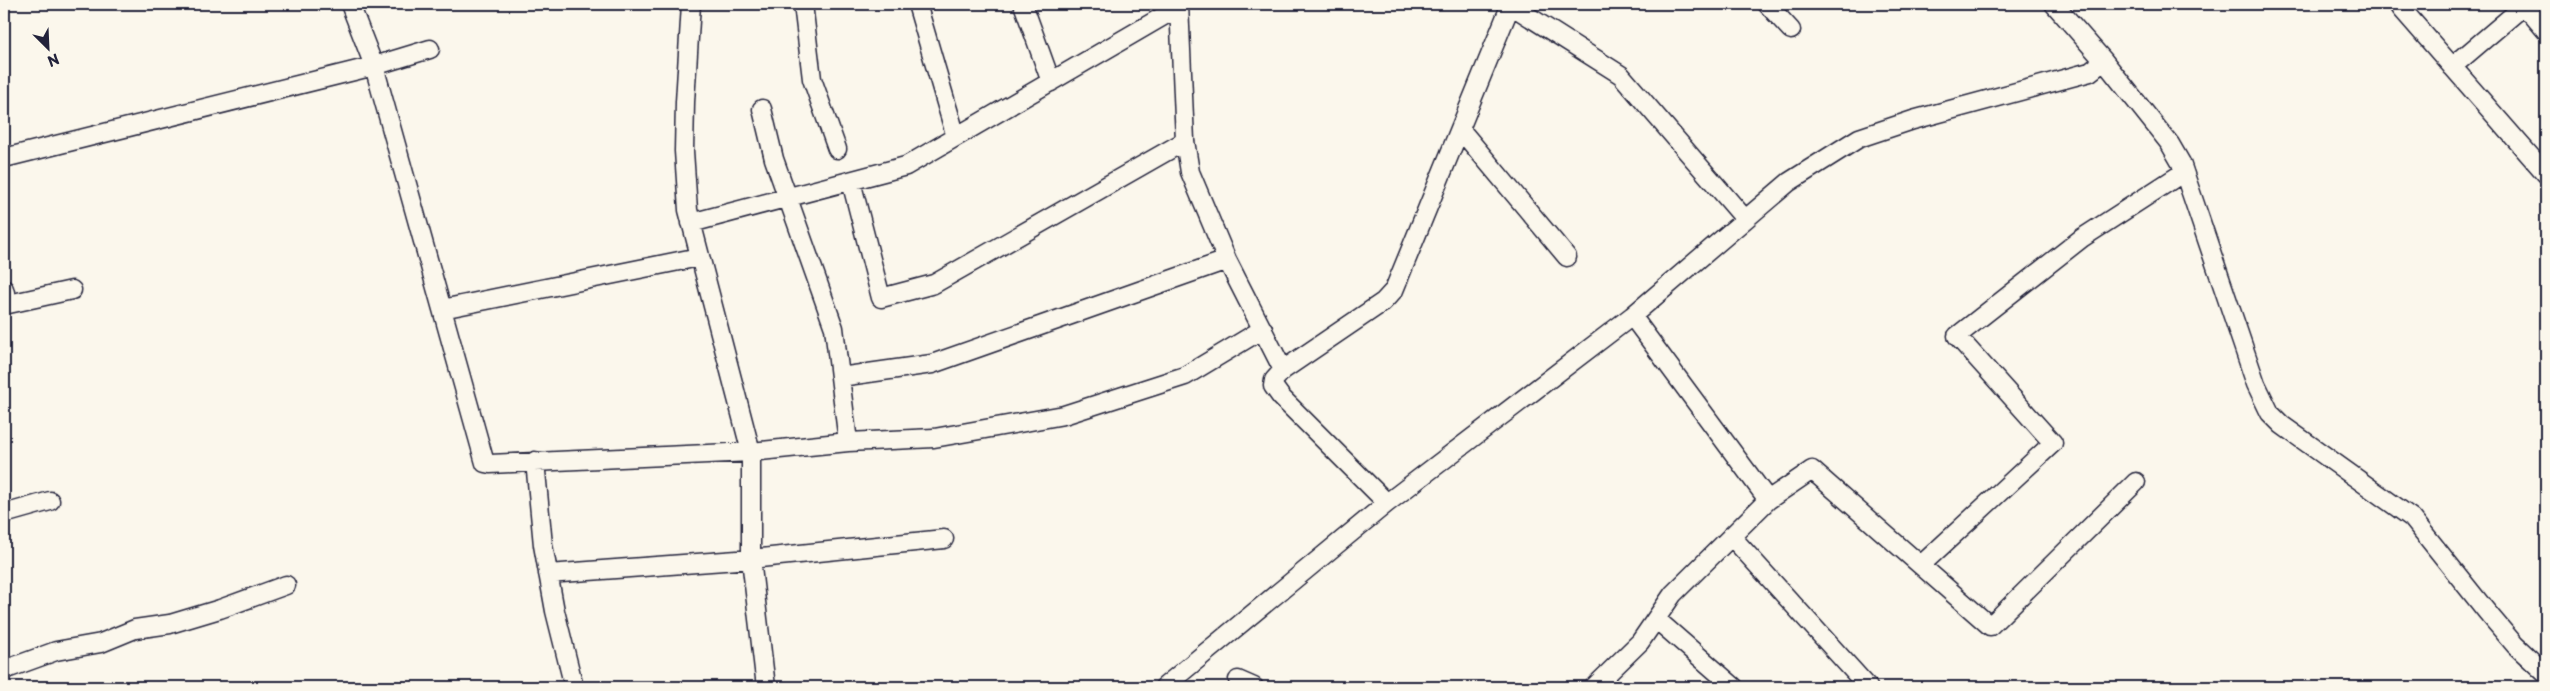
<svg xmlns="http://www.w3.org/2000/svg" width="2550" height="691" viewBox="0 0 2550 691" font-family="'Playpen Sans',sans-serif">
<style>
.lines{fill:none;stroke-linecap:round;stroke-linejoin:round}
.street-casing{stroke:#22223b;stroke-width:21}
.street{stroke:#fbf7ec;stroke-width:18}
</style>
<rect width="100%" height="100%" fill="#fbf7ec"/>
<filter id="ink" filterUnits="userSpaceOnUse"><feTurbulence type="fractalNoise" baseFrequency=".02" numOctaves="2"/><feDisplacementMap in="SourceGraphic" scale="10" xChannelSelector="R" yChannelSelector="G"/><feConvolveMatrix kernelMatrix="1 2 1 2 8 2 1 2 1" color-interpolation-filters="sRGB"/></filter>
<g filter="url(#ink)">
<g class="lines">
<g class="street-casing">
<path id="street" d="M350,4l24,62 111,397 5,1 261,-12 97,-10 86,-4 130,-23 121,-39 78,-47
M691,4l-6,98 -1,49 4,59 63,242v107l15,128
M803,4l9,75 25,70
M917,4l39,133
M1023,4l28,78
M1179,4l6,137 5,31 37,88 56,110
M1509,4l112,71 124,144
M1767,4l24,26
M2054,4l50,57 66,83 11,19 75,221 14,29 12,12 130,93 75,94 28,33 31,29
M2524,5l22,26
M2401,8l145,166
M2452,67l74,-63
M762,109l12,50 60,169 14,114
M1460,129l107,128
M4,158l370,-92 56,-17
M851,181l30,117 53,-14 251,-143
M691,223l215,-57 273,-159
M4,289l4,15
M4,305l68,-15
M442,309l257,-52
M840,377l92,-13 295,-104
M535,461l8,84 12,66 19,76
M1768,500l44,-30 178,156 146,-144
M1387,503l-106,-106 -8,-11 1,-6 9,-10 100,-68 11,-12 117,-286
M4,514l46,-13
M1731,536l137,151
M1921,565l132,-122 -96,-107 125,-98 102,-66
M548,574l203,-15 193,-20
M1656,619l78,68
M4,670l52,-19 45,-8 34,-14 35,-5 50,-15 66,-24
M1238,680l16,7
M1164,687l223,-184 245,-187 157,-134 70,-44 54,-18 177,-48 14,-11
M1594,687l46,-45 33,-48 95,-94 -136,-184"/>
</g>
<use href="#street" class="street"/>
</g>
</g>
<rect width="2550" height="691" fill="none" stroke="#fbf7ec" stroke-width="20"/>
<rect x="10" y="10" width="2530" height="671" fill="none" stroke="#22223b" stroke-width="2" filter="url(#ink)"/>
<g transform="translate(48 48) rotate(156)" stroke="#fbf7ec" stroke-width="4" paint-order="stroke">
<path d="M0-4L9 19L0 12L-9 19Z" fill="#22223b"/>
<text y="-8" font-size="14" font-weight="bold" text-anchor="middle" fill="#22223b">N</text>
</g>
</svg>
